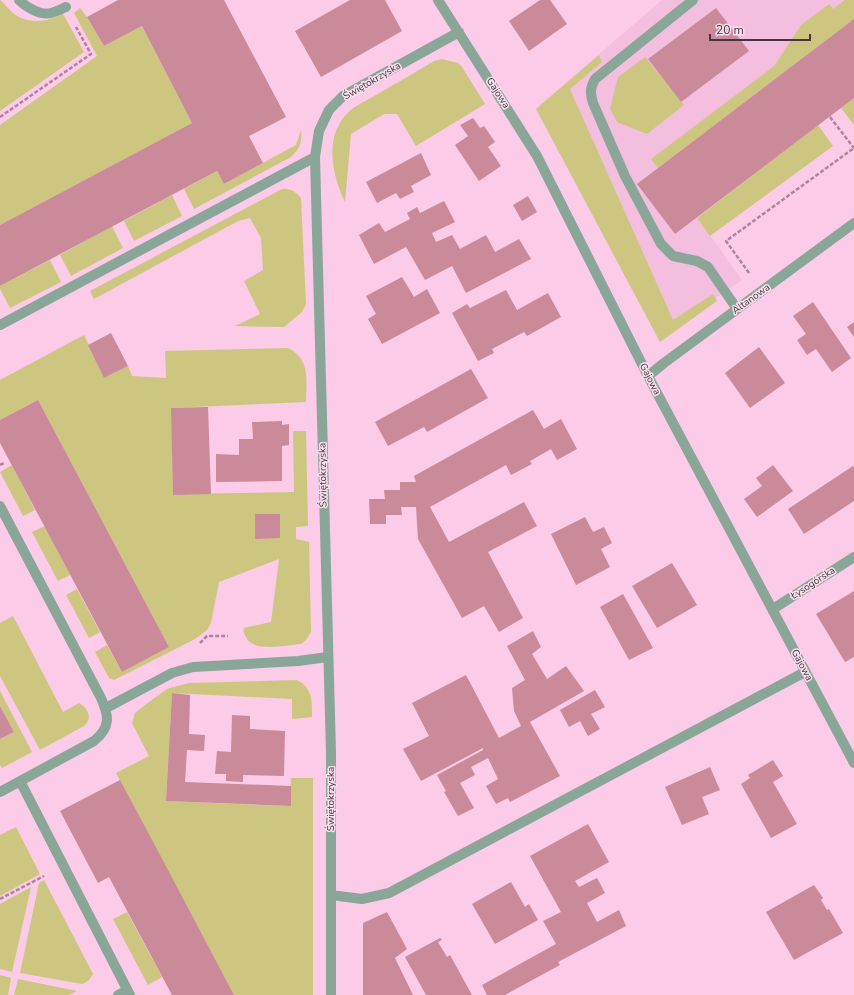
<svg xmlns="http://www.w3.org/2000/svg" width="854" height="995" viewBox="0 0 854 995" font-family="'Nunito Sans',sans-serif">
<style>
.built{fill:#f4bede}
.green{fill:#cdc680}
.building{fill:#ca8a9a}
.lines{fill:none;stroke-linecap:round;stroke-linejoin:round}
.path{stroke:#aa859b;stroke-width:2.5;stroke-dasharray:4 2;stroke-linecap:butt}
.service{stroke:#8aa698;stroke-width:10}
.minor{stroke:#8aa698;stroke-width:10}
.labels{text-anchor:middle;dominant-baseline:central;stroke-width:3;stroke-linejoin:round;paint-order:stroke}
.street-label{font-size:10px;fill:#4a3240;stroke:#f9e0ee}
</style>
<rect width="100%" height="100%" fill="#fbcbe7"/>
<path class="built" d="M662,0h192v98l-157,119 45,63 -80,55 -122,-230z"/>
<path class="green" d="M0,0c6,5 12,14 19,17 14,7 31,4 44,-3l21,38 -84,59z
M845,0h9v19l-196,149 -7,-9 118,-89 6,-5 26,-40 28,-21 4,5z
M80,8l7,9 17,29 38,-20 50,97 -192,102v-100l97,-69 -23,-43z
M599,55l3,7 -32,27 103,231 40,-26 4,7 -57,41 -124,-233z
M645,57l39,48 -37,29 -30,-12 -7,-13 8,-32z
M442,59l16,4 4,4 23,37 -69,42 -19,-32h-13l-33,20 -6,68c-14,-29 -22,-70 7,-93 8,-6 20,-11 29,-17 17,-10 35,-20 53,-31z
M854,98v27l-13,-17z
M818,125l15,21 -123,90 -13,-18z
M301,130c1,13 -1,18 -10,27l-97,52 -10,-20 33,-18 7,13 72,-39z
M282,189c8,-1 14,3 19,9l5,106 -4,8 -18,15 -49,-1 25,-12 -16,-33 19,-11 -2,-32 -11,-20 -12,3 -144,78 -4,-8z
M172,195l10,21 -48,25 -10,-20z
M112,226l11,22 -52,28 -11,-21z
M50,260l11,22 -51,26 -10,-19v-3z
M84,335l20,43 24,-12 4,10 34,2 -1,-27 123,-3c23,12 18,31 18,54l-134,6 1,86 121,-2 -1,-61h13l2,95 -12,1v12l13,3 2,90 -5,8 -5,4c-15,1 -48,9 -55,-7 -2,-3 -3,-5 -2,-9l27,-6 8,-63 -60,23 -8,41 -4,7 -12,9 -81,41 -5,-2 -14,-26 12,-7 15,27 47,-25 -131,-247 -38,20v-40z
M12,465l23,45 -12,6 -23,-44z
M45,526l25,49 -12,6 -26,-49z
M77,589l23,43 -11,6 -23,-43z
M13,616l50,96 16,-9c9,5 14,15 5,23l-44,24 -40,-74v-53z
M297,680c16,8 15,22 15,37l-20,2v-20l-120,-6 -6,108 124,5 1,-28h22v217h-79l-118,-222 33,-17 -17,-33 3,-10 14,-11 18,-13 10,-3 12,-3z
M0,691l32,61 -30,16 -2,-3v-26l14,-7 -14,-26z
M16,827l24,47 -40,22v-61z
M44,880l49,94c-3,5 -5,8 -11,10l-62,-11 19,-90z
M31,887l-19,85 -12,-3v-65z
M127,912l35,65 -14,8 -35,-66z
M0,975l11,3 -3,17h-8z
M18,979l59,12 -8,4h-55z"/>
<path class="building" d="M118,0h106l62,117 -37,19 14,27 -39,21 -7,-13 -217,115v-61l192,-102 -50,-97 -38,20 -17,-29z
M350,0h35l17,31 -81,46 -26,-46z
M540,0h10l17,24 -38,27 -20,-30z
M716,8l33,43 -68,51 -33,-43z
M854,19v79l-179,136 -38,-50z
M473,118l7,10 4,-2 11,16 -7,5 13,19 -22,15 -24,-36 13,-9 -8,-11z
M421,153l10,22 -20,11 3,6 -14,7 -4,-6 -19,10 -11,-21z
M528,196l9,16 -15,9 -9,-16z
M444,201l11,21 -23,11 4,9 16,-7 8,14 26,-14 9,17 24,-13 12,20 -65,34 -14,-27 -27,14 -19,-33 -32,17 -15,-29 20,-12 6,9 25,-13 -3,-6 10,-6 3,6z
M402,277l12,20 13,-8 13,24 -58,31 -14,-25 8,-5 -10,-18z
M506,290l11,20 31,-17 13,24 -34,19 -3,-4 -32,17 2,4 -16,8 -26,-48 15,-9 3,4z
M813,302l38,56 -19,14 -16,-23 -9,6 -10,-15 9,-6 -13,-18z
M854,322v15l-7,-10z
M111,333l17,33 -24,12 -16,-33z
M759,347l26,36 -35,25 -25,-35z
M471,369l17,29 -61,34 -3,-5 -36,19 -13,-24z
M38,400l131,247 -47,25 -122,-229v-23z
M208,407l3,87 -38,1 -2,-87z
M533,410l11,19 17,-10 16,30 -20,11 -6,-11 -21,12 2,3 -21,11 -5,-10 -76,42 19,35 75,-40 13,24 -49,26 35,66 -24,14 -15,-26 -22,12 -44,-79 -2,-32h-15l1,8h-16v9h-16l-1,-25h16l-1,-9h16v-8h16l-2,-6z
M282,421v4l7,-1v21l-7,1v35l-66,1v-28l23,1v-16h14l-1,-17z
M773,465l20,26 -36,26 -13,-18 18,-13 -6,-8z
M853,466l1,2v33l-50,33 -16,-25z
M255,514h25v24l-25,1z
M585,517l8,15 11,-5 8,16 -11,6 9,18 -34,18 -25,-51z
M672,563l25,42 -40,23 -25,-42z
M854,591v66l-9,5 -29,-48z
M623,594l30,54 -24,12 -29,-53z
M533,631l8,16 -9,7 15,25 19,-13 18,25 -54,31 30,54 -50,26 -2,-4 -12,6 -10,-18 12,-7 -10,-21 -17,9 4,8 -15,8 14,25 -16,8 -14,-24 2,-1 -9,-16 46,-25v-2l-62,33 -18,-32 26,-13 -17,-33 54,-28 33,63 22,-12 -7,-15 -2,-23 13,-8 -18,-34z
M595,690l10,17 -14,7 9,15 -12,7 -8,-15 -11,6 -9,-17z
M172,693l18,2 -1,39 16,1 -1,16 -17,-1 -2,32 106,4v20l-125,-5z
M0,706l14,26 -14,7z
M232,715l18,1v13l35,2 -1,45 -41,-1v7l-17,-1v-7h-11l2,-23 14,1z
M773,760l10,16 -10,6 24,42 -26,14 -30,-54 9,-6 -2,-3z
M710,767l10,23 -18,7 7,17 -27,11 -17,-38z
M120,780l38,71 76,144h-62l-63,-118 -11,6 -38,-72z
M588,824l21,38 -34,19 4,6 18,-9 8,15 -18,10 10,19 22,-12 7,16 -68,36 2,3 -55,30h-18l-5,-10 74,-41 -13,-23 18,-9 -31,-56z
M511,882l14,25 4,-3 9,16 -43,24 -23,-40z
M814,885l9,13 -2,2 6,10 2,-1 14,24 -49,27 -28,-48z
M387,912l20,37 -12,9 18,37h-50v-72z
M440,938l2,2 -4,2 9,15 3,-2 22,40h-46l-21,-38z"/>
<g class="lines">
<path class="path" d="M0,117l91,-63 -15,-27
M830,117l24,31
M749,273l-23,-32 128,-93
M0,465l4,-2
M200,643l7,-7h21
M0,899l44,-23"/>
<path class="service" d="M19,0c7,7 22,16 32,13 5,-1 10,-4 15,-6
M693,0l-98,79c-5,9 -5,14 -2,24l32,73 36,68 12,12 24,5 11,6 29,42
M0,506l101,192c8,18 10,29 -7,43l-94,51
M106,708l66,-35 21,-6 105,-6 30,-4
M20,781l110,214
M118,995l9,-5"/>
<path class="minor" d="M438,0l99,156 111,220 206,387
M0,325l315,-168
M648,376l16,-13 190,-140
M773,609l81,-52
M331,895l31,4 27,-6 416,-221
M331,995v-242l-16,-596 4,-26 10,-21 14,-14 116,-64"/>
</g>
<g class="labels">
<g class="street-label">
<text transform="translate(372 81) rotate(-30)">Świętokrzyska</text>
<text transform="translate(498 93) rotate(57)">Gajowa</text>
<text transform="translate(751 299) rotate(-36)">Altanowa</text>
<text transform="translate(650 379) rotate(63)">Gajowa</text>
<text transform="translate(323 475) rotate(-91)">Świętokrzyska</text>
<text transform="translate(813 583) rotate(-33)">Łysogórska</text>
<text transform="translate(802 665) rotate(62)">Gajowa</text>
<text transform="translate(331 799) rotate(-90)">Świętokrzyska</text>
</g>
</g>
<path d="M710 34v6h100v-6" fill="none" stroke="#4a3240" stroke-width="2"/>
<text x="716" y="34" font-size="12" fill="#4a3240" stroke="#f9e0ee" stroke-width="3" paint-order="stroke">20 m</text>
</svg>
